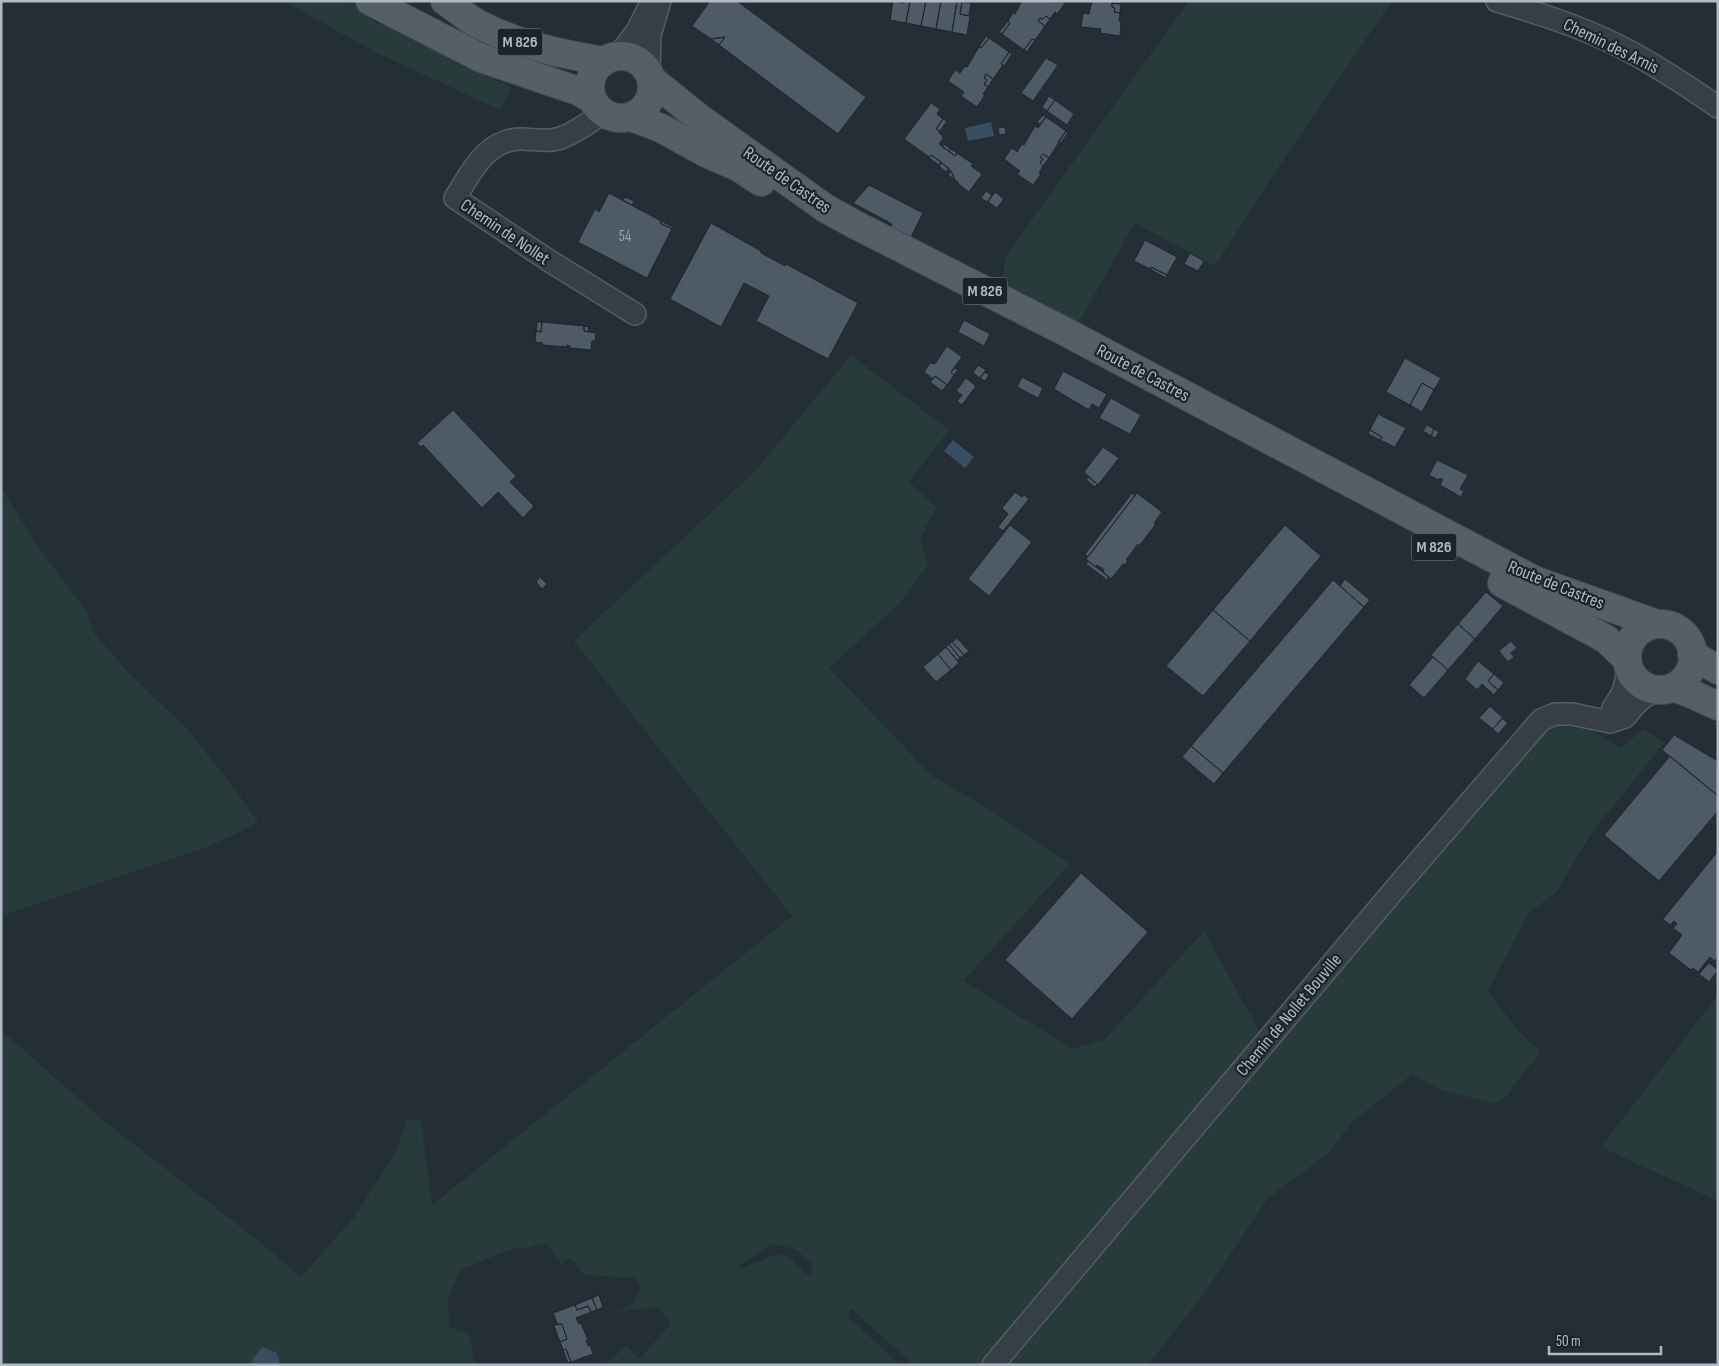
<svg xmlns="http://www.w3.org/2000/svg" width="1719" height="1366" viewBox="0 0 1719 1366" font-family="'Sofia Sans Condensed',sans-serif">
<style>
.green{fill:#273c3a;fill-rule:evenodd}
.water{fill:#394e5f}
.building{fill:#4e5a65;stroke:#1d262e}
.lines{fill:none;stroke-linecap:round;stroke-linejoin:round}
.minor-casing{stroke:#545d65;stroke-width:24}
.major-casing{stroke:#424b54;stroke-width:30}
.minor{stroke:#363f47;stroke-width:21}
.major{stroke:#545f67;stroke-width:28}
.labels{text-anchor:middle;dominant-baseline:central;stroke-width:4.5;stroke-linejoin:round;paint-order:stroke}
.number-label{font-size:15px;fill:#98a2ac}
.shield{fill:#1b242c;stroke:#848d96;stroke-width:1}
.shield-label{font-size:16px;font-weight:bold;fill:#b1bac4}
.street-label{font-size:18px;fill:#b1bac4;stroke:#1b242c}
</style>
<rect width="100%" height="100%" fill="#232e37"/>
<path class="green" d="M284,1h63l22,13 -1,3 10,7 3,-4c43,25 85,49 131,67l-12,23 -123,-57z
M1189,1h203l-111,162 -66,103 -80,-43 -59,104 -74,-44 3,-26z
M851,355l98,75 -40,52 28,26 -17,29 8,28 -29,39 -70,64 103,108 57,33 81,55 -107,117 110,68 31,-9 100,-109 59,107 -152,197 371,-430 57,-71 20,-14 27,7 34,21 24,-19 20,14 -72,89 -36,61 -27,19 -41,79 30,40 23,21 -29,35 -3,8 -13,9 -52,-13 -32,-17 -62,50 -21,29 -61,45 -62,93 -58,74h-234l-64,-57 -1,9 51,48h-296l22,-19 14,13 31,-36 -14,-16 -41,5 17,-8 8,-16 -6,-10 -50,-3 -15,-17 -9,6 -15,-21 -22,6 -7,-2 -57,23 -12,29 1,28 20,7 6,28 8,3h-482v-335l103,91 156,121 41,35 54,-61 40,-63 12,-34 14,1 11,85 360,-289 -218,-275 183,-172zM773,1244l22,5 16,14 1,10 -4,2 -20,-19 -12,-2 -35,15 -1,-4z
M1,487l38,61 48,64 7,21 34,39 61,59 45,57 24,34 -22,12 -32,14 -203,68z
M1718,995v206l-117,-54z"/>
<path class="water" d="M991,122l3,14 -26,5 -3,-13z
M953,440l21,17 -9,11 -21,-17z
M262,1347l15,6 3,12h-27l-1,-5z"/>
<path class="building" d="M710,1h27l129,96 -28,37 -119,-89 6,-8 -14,2 -19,-13z
M893,1l11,2v-2h6l-4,22 -16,-3z
M910,1h16l-5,25 -15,-3z
M926,1h15l-5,28 -15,-3z
M941,1h16l-5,31 -16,-3z
M957,1l5,1 -2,12 10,2 -3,19 -15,-3z
M1022,1l44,1 -9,12 -2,-2 -5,7 -4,-3 -3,3 -3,-1 -2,3 7,5 -10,14 -3,-1 -8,11 -22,-16 8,-11 -2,-2 5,-8 2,1z
M1092,1h30l-1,3 -9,-1v4l3,1 -1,4 6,1 -1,8 2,1 -1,14 -20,-3 1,-4 -20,-2 2,-14 6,1z
M962,2l9,1 -2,13 -9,-2z
M1112,3l9,1 -1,9 -6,-1 1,-4 -3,-1z
M1046,16l4,3 -5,7 -7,-5 2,-3 3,1z
M1008,21l2,2 -8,11 -3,-2z
M986,36l3,2 -8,10 -2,-1z
M725,37l-6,8 -8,-6z
M989,38l20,14 -8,12 2,1 -10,14 -7,-5 -2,4 3,2 -3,4 4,3 -5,7 2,1 -8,12 -16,-11 3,-4 -16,-11 7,-11 5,3 5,-7 2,1 12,-20 2,1z
M1032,39l3,1 -8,12 -3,-2z
M1009,52l3,2 -8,12 -3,-2z
M1046,58l12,7 -25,36 -12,-8z
M986,74l7,5 -5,8 -4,-3 3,-4 -3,-2z
M1049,96l6,4 -8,11 -5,-4z
M1055,100l19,14 -7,11 -20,-14z
M931,103l9,6 -3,5 6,5 -7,10 4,2 -1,2 3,2 1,4 -4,5 16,12 2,-3 16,11 -2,2 11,8 -13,18 -11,-8 1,-1 -4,-3 -4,-9 -10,-9 -10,-7 -2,2 -25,-18z
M1043,115l3,2 -6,7 -3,-2z
M1046,117l20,14 -17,27 -6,-4 -3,3 3,2 -3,4 3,3 -4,7 2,1 -8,11 -16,-11 3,-3 -16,-12 8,-11 5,4 5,-8 2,1 11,-19 3,2z
M943,119l4,2 -7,10 -4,-2z
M1005,127l1,7 -7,1 -1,-7z
M1066,131l2,2 -8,11 -2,-2z
M944,144l7,5 -2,2 -7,-4z
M951,149l6,4 -2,3 -6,-5z
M1043,154l6,4 -6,8 -3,-3 3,-4 -3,-2z
M931,155l10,7 -2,3 -10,-7z
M941,163l8,5 -3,4 -7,-6z
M951,171l3,7 1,2 -7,-5z
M869,185l54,28 -13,26 -20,-10 2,-5 -39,-21z
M986,191l6,4 -5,7 -6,-4z
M995,192l9,7 -7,9 -9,-6z
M609,193l52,28 -1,2 12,6 -25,49 -69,-36 17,-33 4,3z
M625,197l9,4 -2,4 -9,-5z
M661,221l12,6 -1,2 -12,-6z
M711,223l50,28v2l24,13 1,-2 72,39 -30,56 -72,-38 13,-25 -25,-13 -23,44 -51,-28z
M1145,240l32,17 -10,18 -16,-8 -1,2 -16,-8z
M1190,253l14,8 -6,10 -14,-7z
M1151,267l16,8 -1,3 -16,-9z
M964,320l26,14 -6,12 -26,-14z
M537,322h5l-1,10 -5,-1z
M542,322l42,4v5l12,2 -1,8h-3l-1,9 -21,-2v-2l-3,-1v2l-25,-2 1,-2 -8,-1 1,-11 5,1z
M584,326l5,1 -1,5 -4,-1z
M947,346l15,11 -11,15 3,3 -7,10 -12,-9 -2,3 -9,-7 6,-9 5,1z
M1405,358l36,20 -7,12 -12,-7 -12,22 -24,-13z
M978,365l8,5 -6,8 -7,-5z
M954,368l4,2 -4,5 -3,-3z
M1063,371l44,23 -8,14 -7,-4 -3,6 -35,-21z
M985,372l4,3 -4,6 -5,-3z
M935,376l12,9 -5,6 -12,-9z
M1022,377l21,11 -5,10 -21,-11z
M966,378l10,8 -14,19 -5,-4 5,-6 -6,-4z
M1422,383l12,7 -12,22 -12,-7z
M1111,398l30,17 -11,19 -31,-16z
M453,410l63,66 -6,6 24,24 -11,12 -25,-26 -16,16 -59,-63 -2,2 -4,-4z
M1378,414l28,14 -11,19 -15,-7 2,-3 -12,-7z
M1427,425l7,4 -3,7 -8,-5z
M1434,429l5,3 -4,6 -4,-2z
M1370,430l12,7 -2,3 -12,-6z
M1103,447l16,11 -21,27 -14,-13z
M1437,460l31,15 -8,14 4,2 -3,6 -21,-12 3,-5 -3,-2 -2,2 -9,-5z
M1088,477l9,7 -2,3 -9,-7z
M1015,492l7,5 2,-2 5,4 -26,32 -5,-4 10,-13 -6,-6z
M1132,493l3,2 -47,62 -3,-3z
M1137,493l25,19 -8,11 2,1 -17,22 -1,-2 -12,16 2,1 -3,4 -2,-1 -12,15 -8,-7 1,-2 -3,-3 -2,2 1,-2 -3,-2 -1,2 -10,-8z
M1010,525l22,17 -43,54 -21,-17z
M1285,525l36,31 -71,85 -37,-31z
M1088,561l21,16 -2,3 -21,-16z
M540,577l7,7 -5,5 -6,-7z
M1345,579l25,21 -6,7 -24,-21z
M1333,580l31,27 -141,166 -32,-27z
M1486,592l17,14 -28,33 -17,-15z
M1213,610l37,31 -47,55 -37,-30z
M1458,624l17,15 -27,31 -17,-15z
M957,638l12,13 -5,4 -12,-13z
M1511,641l6,7 -6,5 3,4 -6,5 -9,-11z
M952,642l12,13 -4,3 -11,-14z
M949,644l11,14 -3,2 -11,-13z
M946,647l13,16 -8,7 -13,-16z
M938,654l13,16 -15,12 -13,-15z
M1433,657l15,13 -24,28 -15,-13z
M1478,661l16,13 -6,7 10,9 -4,5 -12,-11 -5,6 -12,-11z
M1494,674l10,9 -6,7 -10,-9z
M1490,706l13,12 -10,11 -14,-11z
M1502,718l6,5 -10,11 -5,-5z
M1674,735l44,26v35l-56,-46z
M1191,746l32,27 -9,11 -32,-27z
M1670,756l48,40v15l-59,70 -55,-46z
M1718,851v106l-3,4 -5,-4 -12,15 -5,-4 -2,2 -22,-17 13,-18 -9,-7 4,-4 -3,-3 -4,4 -7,-6z
M1081,873l67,59 -76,87 -67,-59z
M1709,963l9,7 -9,12 -10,-8z
M599,1295l4,12 -6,3 -5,-12z
M592,1298l5,12 -6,2 -3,-6 -11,4 -2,-5z
M575,1305l2,5 11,-4 3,6 -15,6 3,6 2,-1 7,17 -2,1 2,5 2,-1 3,9 -22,8 -5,-13 -3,1 -3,-8 7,-3 -5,-15 -4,1 -5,-12z
M558,1324h4l5,15 -7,3 -6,-16z
M566,1349l5,13 -3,1 -5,-13z"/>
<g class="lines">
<g class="minor-casing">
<path id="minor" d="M1497,1c40,12 79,24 116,42 37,18 71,41 105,64
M619,55l18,-24 12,-24
M649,72l1,-37 10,-34
M603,113c-12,8 -26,19 -40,24 -13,6 -28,2 -42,2 -35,0 -50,34 -66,59l93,62 87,54
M1610,722l3,-14 9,-14 4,-13 2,-15
M993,1365l408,-483 140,-162 14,-6h17l38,8 15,-5 11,-13 9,-8 14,-6"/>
</g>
<g class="major-casing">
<path id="major" d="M370,1l111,57 97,33 14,8
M445,1c12,8 23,18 35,24 39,20 81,29 123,36
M590 87a31 31 0 1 1 62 0a31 31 0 1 1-62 0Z
M652,80l47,38 126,90 29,16 210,107 470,249 123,44
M631,117l30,11 47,26 30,13 23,15
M1502,583l104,56 21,20
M1627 657a33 33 0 1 1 66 0a33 33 0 1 1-66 0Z
M1692,654l26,16
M1673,687l21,8 24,11"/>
</g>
<use href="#minor" class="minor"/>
<use href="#major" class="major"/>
</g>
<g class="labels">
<g class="number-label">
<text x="625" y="236">54</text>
</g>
<g class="shield">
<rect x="497.5" y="28.5" width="45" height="27" rx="4"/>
<rect x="962.5" y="277.5" width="45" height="27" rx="4"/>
<rect x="1411.5" y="533.5" width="45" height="27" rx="4"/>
</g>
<g class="shield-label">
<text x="520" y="42">M 826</text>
<text x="985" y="291">M 826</text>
<text x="1434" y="547">M 826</text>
</g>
<g class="street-label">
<text transform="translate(1611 46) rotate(26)">Chemin des Arnis</text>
<text transform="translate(787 180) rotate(35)">Route de Castres</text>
<text transform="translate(505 232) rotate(34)">Chemin de Nollet</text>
<text transform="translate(1143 373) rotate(28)">Route de Castres</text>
<text transform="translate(1556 585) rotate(22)">Route de Castres</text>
<text transform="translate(1289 1015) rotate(-50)">Chemin de Nollet Bouville</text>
</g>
</g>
<rect width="1719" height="1366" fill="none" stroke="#b1bac4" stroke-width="5"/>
<path d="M1549 1346v8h112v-8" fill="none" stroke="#b1bac4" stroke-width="2.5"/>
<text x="1556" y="1346" font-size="15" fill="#b1bac4" stroke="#1b242c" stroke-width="4" paint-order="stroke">50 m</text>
</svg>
